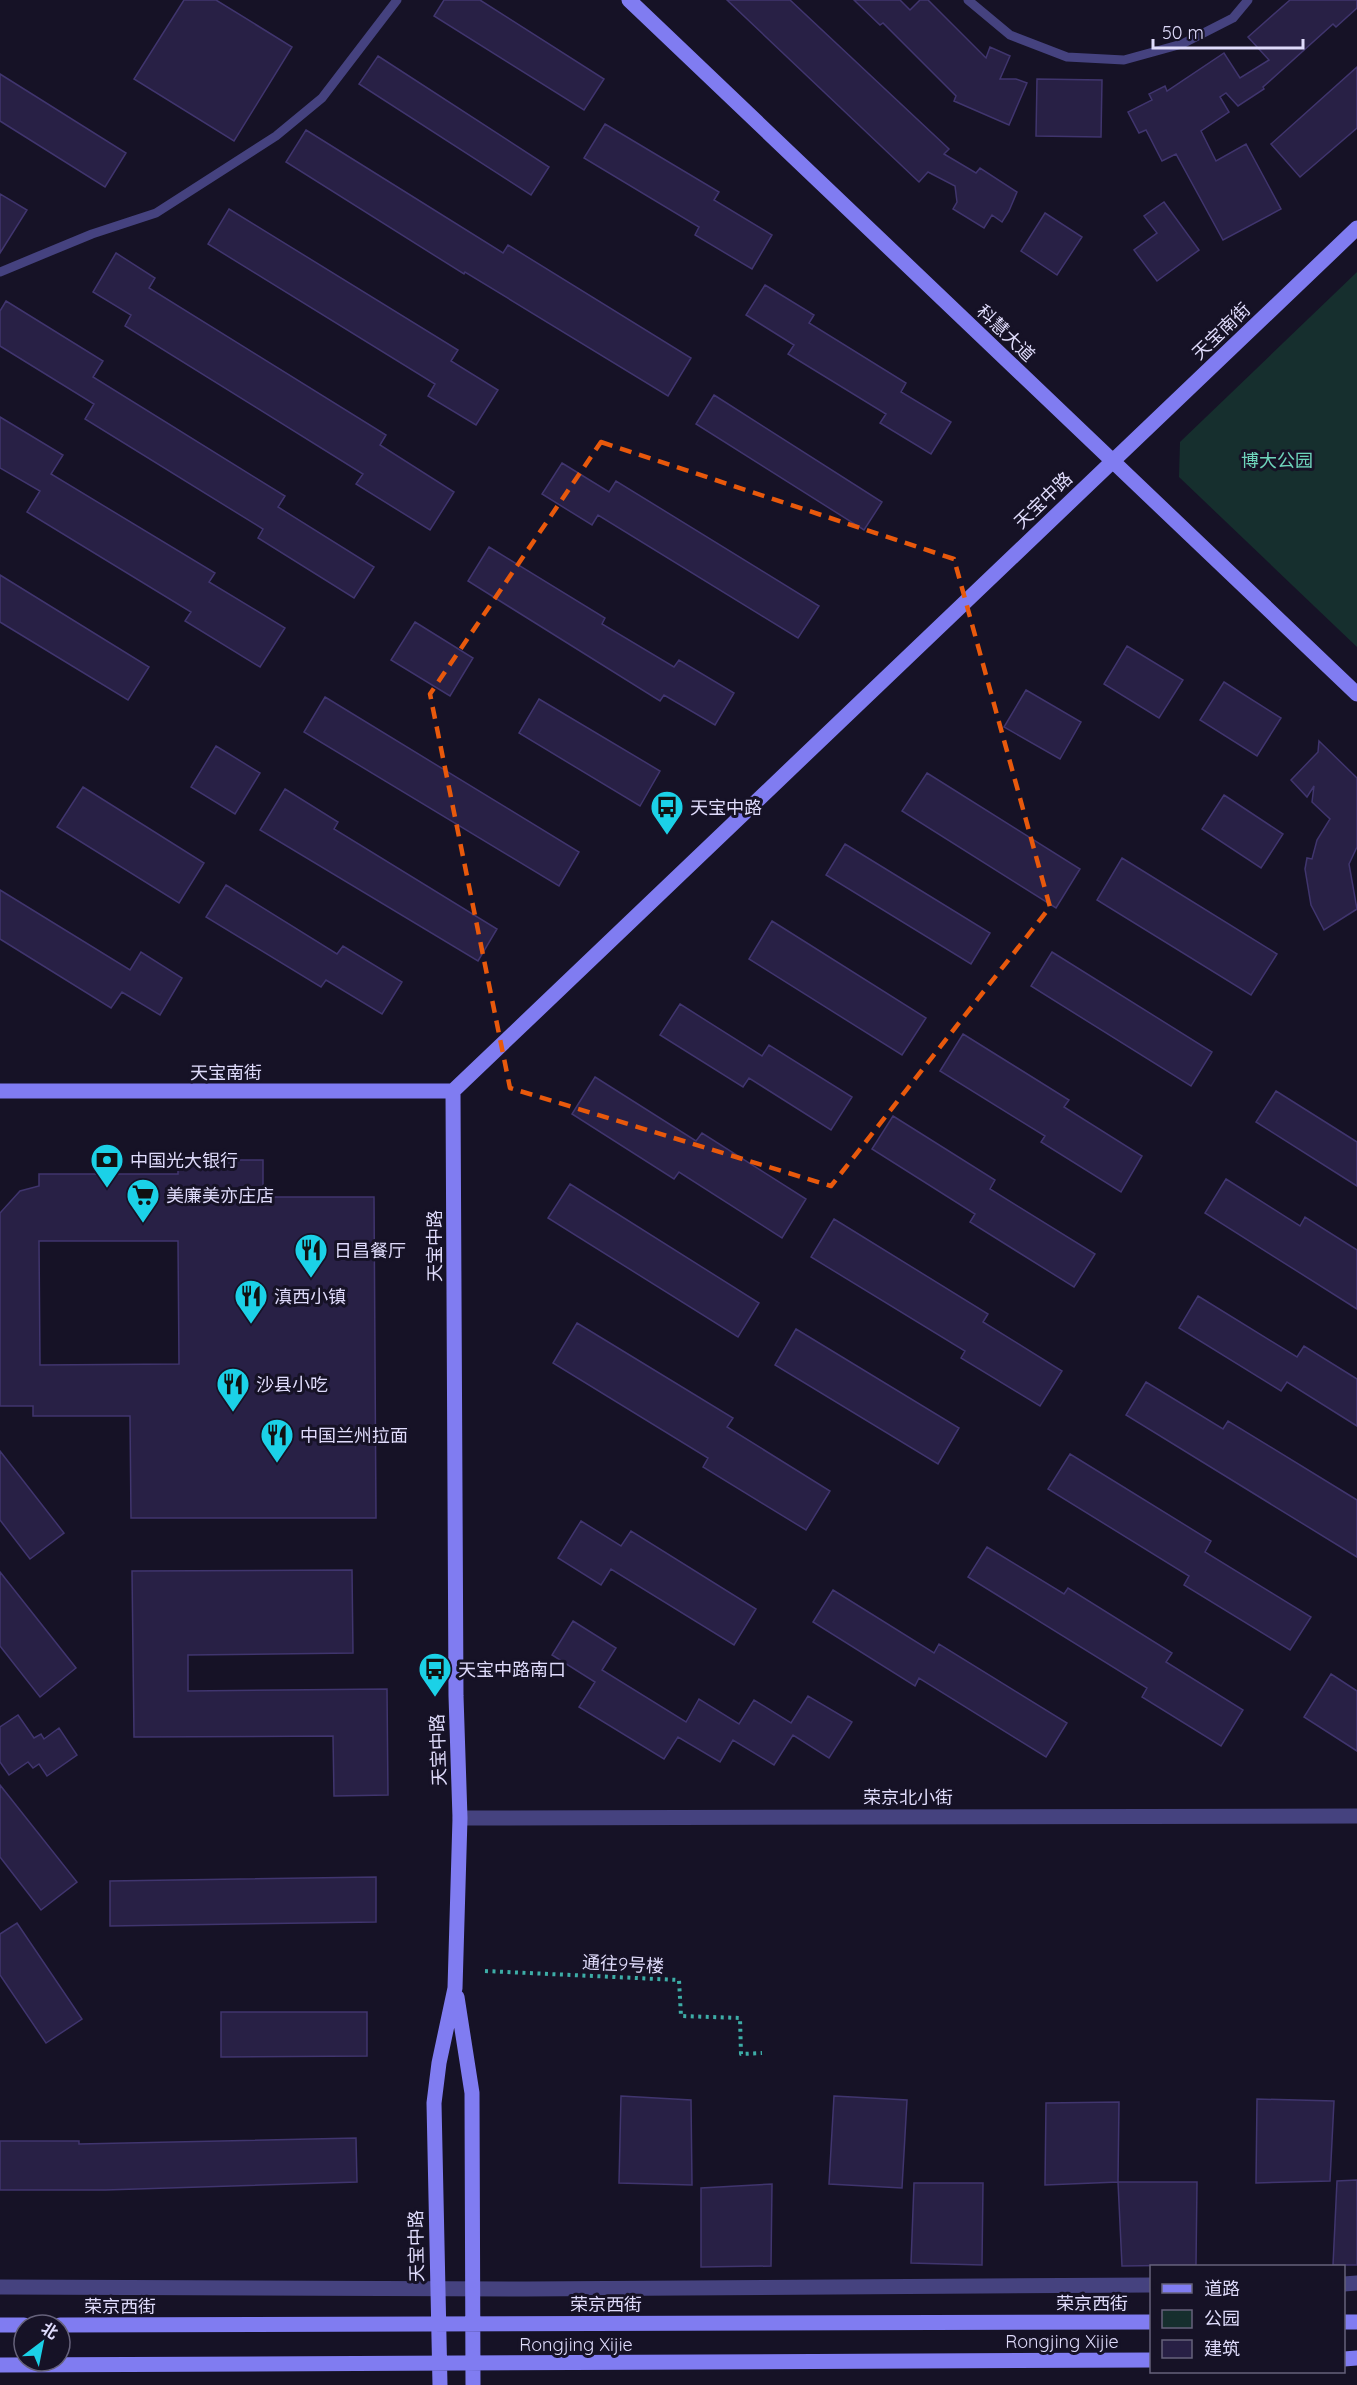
<svg xmlns="http://www.w3.org/2000/svg" width="1357" height="2385" viewBox="0 0 1357 2385" font-family="Quicksand,'Noto Sans SC',sans-serif">
<style>
.green{fill:#162f2e}
.building{fill:#282045;stroke:#40356e;stroke-width:1.5;fill-rule:evenodd}
.lines{fill:none;stroke-linecap:round;stroke-linejoin:round}
.path{stroke:#3dada7;stroke-width:4;stroke-dasharray:3 4.5;stroke-linecap:butt}
.lane{stroke:#45427f;stroke-width:9}
.street{stroke:#45427f;stroke-width:15}
.secondary{stroke:#807cf1;stroke-width:15}
.marked{fill:none;stroke:#e8590c;stroke-width:4.5;stroke-dasharray:12 8;stroke-linejoin:round}
.labels{text-anchor:middle;dominant-baseline:central;stroke-width:6;stroke-linejoin:round;paint-order:stroke}
.street-label{font-size:18px;fill:#dfdbfb;stroke:#161226}
.park-label{font-size:18px;fill:#6ed4bb;stroke:#161226}
.poi-label{font-size:18px;fill:#dfdbfb;stroke:#161226;text-anchor:start}
</style>
<rect width="100%" height="100%" fill="#161226"/>
<path class="green" d="M1357,272v375l-178,-170 1,-35z"/>
<path class="building" d="M184,0h32l76,47 -58,94 -100,-62z
M444,0h36l124,79 -20,31 -150,-94z
M727,0h63l159,149 -5,5 32,19 4,-5 37,24 -8,19 -7,11 -10,-7 -8,13 -31,-19 4,-7 -2,-16 -27,-14 -9,10z
M854,0h46l10,10 10,-10h8l58,58 4,-11 20,9 -10,23h16l11,4 -18,42 -55,-24 2,-5 -73,-73 -3,2z
M1290,0h67v8l-21,19 -3,-3 -70,63 1,2 -26,17 -12,-13 -6,4 9,15 -28,19 15,30 30,-17 35,65 -58,31 -47,-86 -14,7 -16,-31 -7,3 -11,-21 24,-12 -3,-6 16,-8 2,5 57,-38 16,25 29,-18 -21,-23z
M378,56l171,111 -18,28 -172,-111z
M1357,67v61l-57,49 -29,-33z
M0,74l126,79 -21,34 -105,-66z
M1037,79l65,1 -1,57 -65,-1z
M605,124l114,68 -5,8 58,35 -20,34 -57,-34 4,-8 -115,-69z
M306,130l197,123 5,-8 183,113 -23,38 -203,-124 -1,2 -178,-112z
M0,194l27,16 -27,43z
M1164,202l35,48 -42,31 -23,-31 23,-17 -13,-17z
M229,209l229,141 -7,11 47,29 -22,35 -48,-29 7,-12 -227,-140z
M1045,213l37,24 -25,38 -36,-24z
M116,253l39,25 -6,10 237,147 -6,10 74,47 -24,38 -74,-46 7,-10 -238,-148 6,-11 -38,-23z
M765,285l49,30 -5,8 97,60 -5,9 50,30 -20,32 -51,-31 6,-9 -98,-60 6,-9 -48,-30z
M6,301l97,60 -10,16 192,119 -7,11 96,60 -20,31 -96,-60 5,-9 -178,-110 9,-15 -94,-58v-35z
M714,395l168,107 -18,28 -168,-106z
M0,417l63,38 -12,19 164,99 -6,9 76,46 -25,39 -75,-46 6,-9 -164,-100 13,-21 -40,-23z
M562,463l47,29 7,-11 203,125 -21,32 -200,-123 -6,10 -50,-31z
M489,547l116,71 -3,6 72,43 5,-7 55,33 -19,32 -51,-30 -4,6 -192,-120z
M0,575l149,92 -21,33 -128,-78z
M415,622l58,36 -23,38 -59,-36z
M1127,646l56,34 -24,38 -55,-34z
M1224,682l57,36 -24,38 -57,-36z
M1026,690l55,32 -21,37 -56,-32z
M325,697l254,155 -20,34 -255,-154z
M539,699l121,72 -20,35 -121,-73z
M1319,741l38,37v69l-8,17 8,45 -33,21 -13,-25 -6,-36 2,-11 5,1 5,-19 13,-21 -18,-17 2,-16 -7,11 -16,-17 27,-28z
M216,746l44,27 -25,41 -44,-27z
M927,773l153,96 -24,39 -154,-97z
M83,787l121,76 -25,40 -122,-76z
M285,789l53,33 -4,7 163,100 -19,32 -218,-131z
M1224,795l59,39 -22,34 -59,-39z
M845,844l145,89 -19,31 -145,-89z
M1122,858l155,96 -26,41 -154,-95z
M226,885l111,69 6,-8 59,36 -20,32 -56,-34 -5,7 -115,-70z
M0,890l130,80 11,-18 41,26 -22,37 -38,-23 -11,16 -111,-69z
M772,921l154,97 -24,37 -153,-96z
M1052,952l160,100 -21,34 -160,-100z
M680,1004l82,52 7,-11 83,52 -21,33 -82,-52 -6,9 -83,-52z
M963,1034l106,66 -5,7 78,49 -21,36 -80,-50 4,-6 -105,-65z
M595,1077l101,64 6,-8 104,66 -24,39 -103,-66 -5,7 -102,-65z
M1276,1091l81,51v44l-101,-64z
M893,1116l102,64 -5,9 105,65 -21,33 -104,-65 5,-8 -103,-65z
M178,1160h85v37h111l2,321h-245l-1,-102h-97v-10h-33v-193l20,-22 19,-5v-12h139zM39,1241h139l1,123 -139,1z
M1226,1179l74,47 5,-9 52,33v59l-152,-96z
M570,1184l189,119 -21,34 -190,-119z
M834,1219l154,95 -5,8 79,49 -22,35 -79,-48 4,-7 -154,-94z
M1198,1296l99,61 7,-11 53,33v47l-70,-44 -6,9 -102,-63z
M577,1323l156,95 -6,9 103,64 -24,39 -103,-63 5,-9 -155,-95z
M796,1329l163,99 -21,36 -163,-99z
M1146,1382l77,47 5,-8 129,79v57l-231,-142z
M0,1451l64,82 -34,26 -30,-39z
M1070,1454l141,87 -6,11 106,65 -21,33 -106,-65 5,-9 -141,-87z
M581,1521l40,25 10,-15 125,78 -22,36 -123,-76 -10,16 -43,-27z
M987,1547l77,47 4,-6 104,65 -6,9 77,48 -22,36 -79,-49 5,-9 -179,-111z
M352,1570l1,83 -165,2v36l199,-2 1,106 -54,1 -1,-60 -199,1 -2,-166z
M0,1572l76,96 -36,29 -40,-51z
M833,1590l101,63 5,-9 128,79 -21,34 -127,-79 -4,8 -102,-64z
M573,1621l43,27 -14,22 84,52 13,-23 40,25 15,-24 37,23 17,-27 44,26 -23,36 -36,-23 -19,30 -41,-25 -13,22 -42,-25 -14,22 -85,-52 16,-25 -43,-27z
M1331,1674l26,17v60l-53,-34z
M18,1715l16,23 7,-4 3,5 15,-11 18,27 -30,21 -8,-12 -6,4 -5,-6 -19,13 -9,-13v-35z
M0,1785l77,97 -36,28 -41,-53z
M376,1877v45l-266,4v-45z
M17,1923l65,96 -36,24 -46,-68v-41z
M221,2012h146v44l-146,1z
M621,2096l70,4 1,85 -73,-2z
M834,2096l73,4 -5,88 -73,-4z
M1257,2099l77,2 -4,80 -74,2z
M1119,2102l-1,80 -73,3 1,-82z
M356,2138l1,44 -252,8h-105v-49h79v3z
M1357,2180v85h-24l4,-84z
M1118,2182h79l-1,83 -74,1z
M914,2183h69l-1,82 -71,-2z
M772,2184l-1,82 -70,1v-79z"/>
<g class="lines">
<path class="path" d="M485,1971l194,9 2,36 59,2 1,36 21,-1"/>
<path class="lane" d="M968,0l42,35 57,22 57,3 58,-16 51,-26 15,-18
M0,272l92,-38 64,-21 120,-77 46,-38 75,-98"/>
<path class="street" d="M460,1818l897,-2
M1344,2284l13,-1
M0,2287l526,2 626,-4"/>
<path class="secondary" d="M629,0l728,694
M0,1091h453
M457,1997l15,96 1,292
M1344,2322h13
M0,2325h24
M60,2325l1092,-3
M1344,2359l13,-1
M0,2365l1152,-5
M440,2385l-6,-282 5,-40 16,-75 5,-170 -4,-122 -3,-605 904,-863"/>
</g>
<path class="marked" d="M601,442l353,117 96,348 -219,279 -321,-98 -80,-394z"/>
<defs>
<g id="bus-pin" transform="scale(1.725)"><path d="M0 17L-7.5 6A9.5 9.5 0 1 1 7.5 6Z" fill="#1bd1e7" stroke="#161226"/><path d="M-5-6H5V4H4V6H2V4H-2V6H-4V4H-5ZM-3.5-4V0h7V-4ZM-3.5 1.2v1.5H-2V1.2ZM2 1.2v1.5H3.5V1.2Z" fill="#111"/></g>
<g id="bank-pin" transform="scale(1.725)"><path d="M0 17L-7.5 6A9.5 9.5 0 1 1 7.5 6Z" fill="#1bd1e7" stroke="#161226"/><path d="M-6-4H6V4H-6ZM0-2.3a2.3 2.3 0 1 0 0 4.6a2.3 2.3 0 1 0 0-4.6Z" fill="#111"/></g>
<g id="supermarket-pin" transform="scale(1.725)"><path d="M0 17L-7.5 6A9.5 9.5 0 1 1 7.5 6Z" fill="#1bd1e7" stroke="#161226"/><path d="M-6-5.5h2.5l.6 2H6L4.5 2H-2.5L-4.4-4H-6ZM-1.5 3.2a1.3 1.3 0 1 0 .1 0ZM3 3.2a1.3 1.3 0 1 0 .1 0Z" fill="#111"/></g>
<g id="restaurant-pin" transform="scale(1.725)"><path d="M0 17L-7.5 6A9.5 9.5 0 1 1 7.5 6Z" fill="#1bd1e7" stroke="#161226"/><path d="M-5-6h1v4h1v-4h1v4h1v-4h1v5L-1.5 .5V6h-2V.5L-5-1ZM5-6V6H3V1.5H1.5Q1.5-4 5-6Z" fill="#111"/></g>
</defs>
<g fill-rule="evenodd">
<use href="#bus-pin" x="667" y="807"/>
<use href="#bank-pin" x="107" y="1160"/>
<use href="#supermarket-pin" x="143" y="1195"/>
<use href="#restaurant-pin" x="311" y="1250"/>
<use href="#restaurant-pin" x="251" y="1296"/>
<use href="#restaurant-pin" x="233" y="1384"/>
<use href="#restaurant-pin" x="277" y="1435"/>
<use href="#bus-pin" x="435" y="1669"/>
</g>
<g class="labels">
<g class="street-label">
<text transform="translate(1221 331) rotate(-44)">天宝南街</text>
<text transform="translate(1006 333) rotate(44)">科慧大道</text>
<text transform="translate(1043 500) rotate(-44)">天宝中路</text>
<text x="226" y="1072">天宝南街</text>
<text transform="translate(434 1246) rotate(-90)">天宝中路</text>
<text transform="translate(438 1750) rotate(-92)">天宝中路</text>
<text x="908" y="1797">荣京北小街</text>
<text transform="translate(623 1964) rotate(3)">通往9号楼</text>
<text transform="translate(416 2246) rotate(-91)">天宝中路</text>
<text x="1092" y="2303">荣京西街</text>
<text x="606" y="2304">荣京西街</text>
<text x="120" y="2306">荣京西街</text>
<text x="1062" y="2341">Rongjing Xijie</text>
<text x="576" y="2344">Rongjing Xijie</text>
</g>
<g class="park-label">
<text x="1277" y="460">博大公园</text>
</g>
<g class="poi-label">
<text x="690" y="807">天宝中路</text>
<text x="130" y="1160">中国光大银行</text>
<text x="166" y="1195">美廉美亦庄店</text>
<text x="334" y="1250">日昌餐厅</text>
<text x="274" y="1296">滇西小镇</text>
<text x="256" y="1384">沙县小吃</text>
<text x="300" y="1435">中国兰州拉面</text>
<text x="458" y="1669">天宝中路南口</text>
</g>
</g>
<rect x="1150" y="2265" width="195" height="108" fill="#161226" stroke="#66627b" stroke-width="1.5"/>
<rect x="1162" y="2284" width="30" height="9" fill="#807cf1" stroke="#66627b" stroke-width="1.5"/>
<text x="1204" y="2295" font-size="18" fill="#dfdbfb">道路</text>
<rect x="1162" y="2310" width="30" height="18" fill="#162f2e" stroke="#66627b" stroke-width="1.5"/>
<text x="1204" y="2325" font-size="18" fill="#dfdbfb">公园</text>
<rect x="1162" y="2340" width="30" height="18" fill="#282045" stroke="#66627b" stroke-width="1.5"/>
<text x="1204" y="2355" font-size="18" fill="#dfdbfb">建筑</text>
<g transform="translate(42 2343) rotate(32)"><circle r="28" fill="#161226" stroke="#66627b" stroke-width="1.5"/>
<path d="M0-4.5L10 22L0 15L-10 22Z" fill="#1bd1e7"/>
<text y="-9" font-size="16" font-weight="bold" text-anchor="middle" fill="#dfdbfb">北</text>
</g>
<path d="M1153 39v9h150v-9" fill="none" stroke="#dfdbfb" stroke-width="3"/>
<text x="1162" y="39" font-size="18" fill="#dfdbfb" stroke="#161226" stroke-width="4.5" paint-order="stroke">50 m</text>
</svg>
